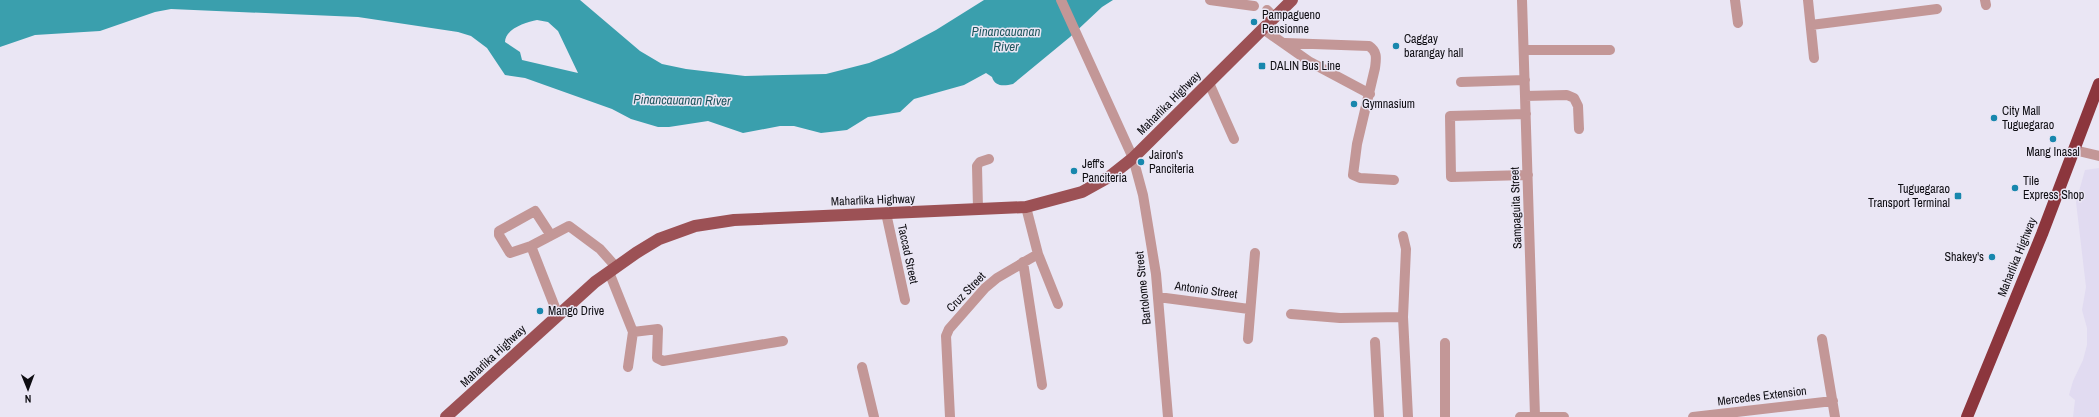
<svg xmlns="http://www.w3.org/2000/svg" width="2099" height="417" viewBox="0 0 2099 417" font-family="'Archivo Narrow',sans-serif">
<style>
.built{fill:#e1dbf1}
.water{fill:#3a9fad;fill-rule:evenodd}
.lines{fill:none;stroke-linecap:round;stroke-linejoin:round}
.minor{stroke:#c39797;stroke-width:10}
.major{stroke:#9c5155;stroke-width:12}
.highway{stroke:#8c363d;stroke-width:12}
.poi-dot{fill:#1887ad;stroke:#eae6f4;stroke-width:1.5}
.labels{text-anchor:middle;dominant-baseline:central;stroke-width:3;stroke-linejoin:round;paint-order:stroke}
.poi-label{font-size:12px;fill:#0e0d12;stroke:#eae6f4;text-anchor:start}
.street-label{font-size:12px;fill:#0e0d12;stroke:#eae6f4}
.water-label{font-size:13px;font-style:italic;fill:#1f565e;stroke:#eae6f4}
</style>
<rect width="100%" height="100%" fill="#eae6f4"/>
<path class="built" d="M2099,168v249h-26l2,-17 -6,-5 4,-14 10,-21 4,-15v-17l-5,-18 4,-23 -10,-85 9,-32z"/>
<path class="water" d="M0,0h580l60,51 22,13 24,5 59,7 81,-2 43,-11 24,-10 43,-23 48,-30h129l-11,7 -32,30 -57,47c-9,2 -18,3 -21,-7l-6,-4 -22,12 -50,14 -14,13 -32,5 -21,13 -26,3 -27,-7h-14l-37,7 -35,-12 -39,6h-11l-27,-8 -19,-10 -87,-31 -20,-3 -18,-27 -16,-12 -13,-4 -100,-15 -187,-8 -16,3 -55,19 -65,4 -35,12zM537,20l11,2 10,9 20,42 -56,-13 -2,-8 -15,-10c0,-13 21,-20 32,-22z"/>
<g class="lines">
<path class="minor" d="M1061,0l72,158 10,37 13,79 12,143
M1210,0l44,6
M1522,0l13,416
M1735,0l3,23
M1808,0l6,58
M1985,0l1,5
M1267,10l7,7
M1811,25l126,-16
M1263,29l47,33 60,32
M1285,43l84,3c9,6 7,13 6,22l-18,76 -4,31 7,3 34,2
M1524,50h86
M1461,82l64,-2
M1209,83l25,56
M1525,96l42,-1 7,3 4,8 1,23
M1526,114l-76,2 1,61 77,-2
M2074,150l25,6
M978,209l-1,-43 3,-4 9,-3
M886,213l19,87
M1403,236l3,13 -3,68 5,100
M531,246l-21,7 -11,-18v-4l36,-20 15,23
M1038,254l20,50
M1023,262l19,123
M609,272l24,60 -5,35
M1158,297l91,12
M1291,314l49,4 63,-1
M558,315l-27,-69 38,-20 31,23 16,18
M633,332l25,-3 -1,29 6,3 120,-20
M1248,339l7,-86
M1822,339l13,78
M1375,342l4,75
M1445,343v74
M862,367l12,50
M950,417l-4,-81 3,-7 36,-41 12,-10 41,-24 -12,-47
M1520,417h44
M1693,417l140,-16"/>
<path class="major" d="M446,417l149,-135 41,-29 23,-14 36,-13 39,-6 292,-13 56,-15 27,-15 24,-19 159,-158"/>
<path class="highway" d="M1967,417l75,-183 57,-150"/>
</g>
<g class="poi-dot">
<circle cx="1254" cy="22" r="4"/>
<circle cx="1396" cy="46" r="4"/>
<rect x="1258" y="62" width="8" height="8" rx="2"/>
<circle cx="1354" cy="104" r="4"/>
<circle cx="1994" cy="118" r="4"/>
<circle cx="2053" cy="139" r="4"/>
<circle cx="1141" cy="162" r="4"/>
<circle cx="1074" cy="171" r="4"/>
<circle cx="2015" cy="188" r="4"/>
<rect x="1954" y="192" width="8" height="8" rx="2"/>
<circle cx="1992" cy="257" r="4"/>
<circle cx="540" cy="311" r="4"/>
</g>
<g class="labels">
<g class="poi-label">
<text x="1262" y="15">Pampagueno<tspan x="1262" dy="14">Pensionne</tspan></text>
<text x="1404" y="39">Caggay<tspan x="1404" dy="14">barangay hall</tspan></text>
<text x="1270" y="66">DALIN Bus Line</text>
<text x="1362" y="104">Gymnasium</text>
<text x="2002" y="111">City Mall<tspan x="2002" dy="14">Tuguegarao</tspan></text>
<text x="2053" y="152" text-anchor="middle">Mang Inasal</text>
<text x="1149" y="155">Jairon's<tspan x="1149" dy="14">Panciteria</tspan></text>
<text x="1082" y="164">Jeff's<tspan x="1082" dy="14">Panciteria</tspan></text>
<text x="2023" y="181">Tile<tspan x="2023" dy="14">Express Shop</tspan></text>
<text x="1950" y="189" text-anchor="end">Tuguegarao<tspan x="1950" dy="14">Transport Terminal</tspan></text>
<text x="1984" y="257" text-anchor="end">Shakey's</text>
<text x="548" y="311">Mango Drive</text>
</g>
<g class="street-label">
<text transform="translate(1169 103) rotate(-45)">Maharlika Highway</text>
<text transform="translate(873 200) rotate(-2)">Maharlika Highway</text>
<text transform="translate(1516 208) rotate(-92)">Sampaguita Street</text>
<text transform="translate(908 254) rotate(78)">Taccad Street</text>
<text transform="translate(2017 257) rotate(-68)">Maharlika Highway</text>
<text transform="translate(1143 288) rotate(-96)">Bartolome Street</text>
<text transform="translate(1206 290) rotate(8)">Antonio Street</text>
<text transform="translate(966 292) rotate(-46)">Cruz Street</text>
<text transform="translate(493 356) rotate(-43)">Maharlika Highway</text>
<text transform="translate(1762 396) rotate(-7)">Mercedes Extension</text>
</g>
<g class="water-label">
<text x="1006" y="31">Pinancauanan<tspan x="1006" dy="15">River</tspan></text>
<text transform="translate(682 100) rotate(1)">Pinancauanan River</text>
</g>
</g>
<g transform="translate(28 389) rotate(179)" stroke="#eae6f4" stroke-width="3" paint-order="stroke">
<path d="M0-3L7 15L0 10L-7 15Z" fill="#0e0d12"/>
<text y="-6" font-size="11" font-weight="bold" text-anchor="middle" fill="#0e0d12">N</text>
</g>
</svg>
